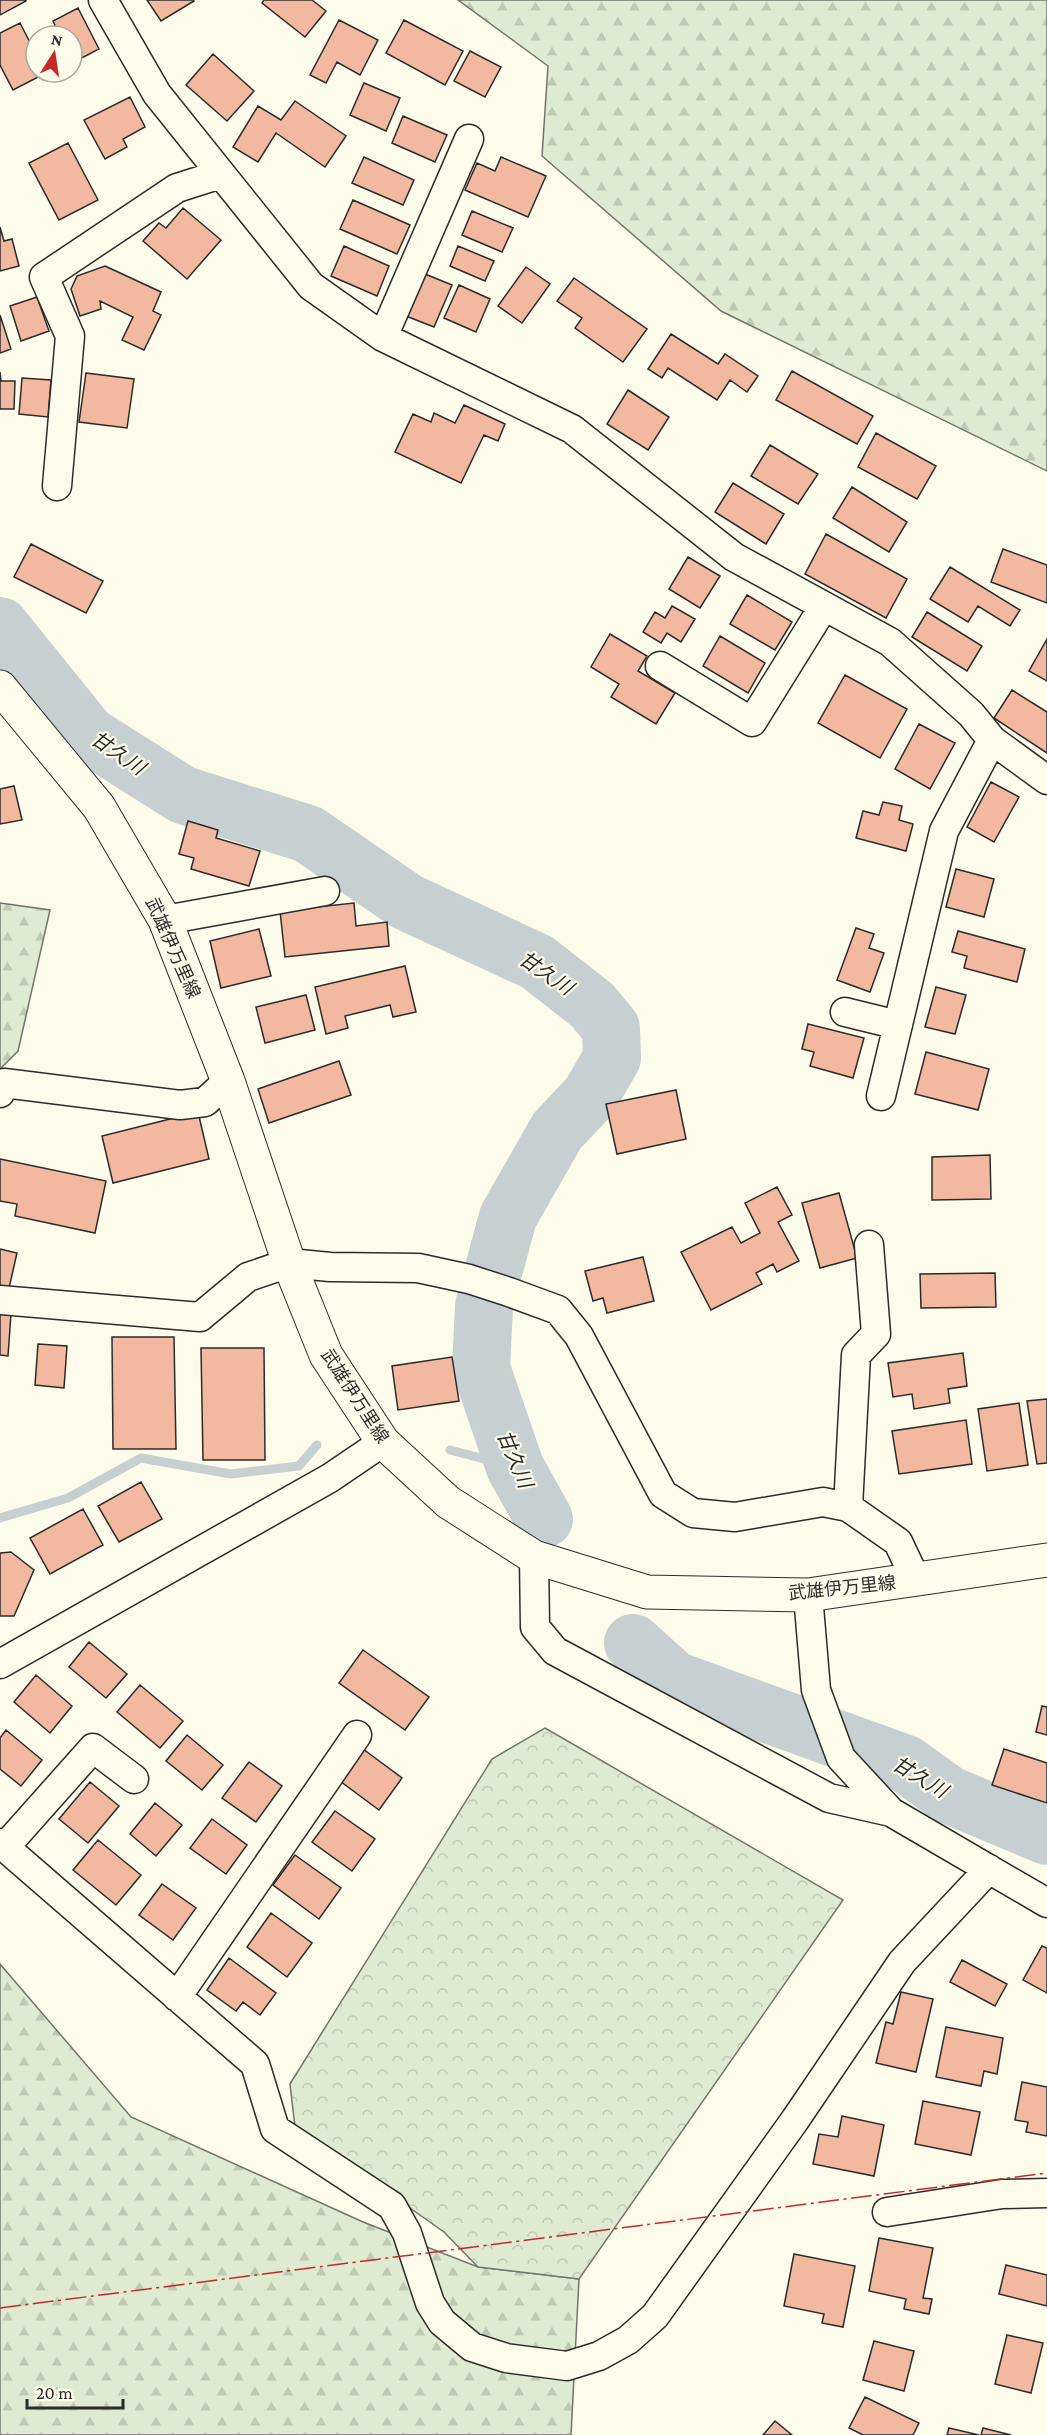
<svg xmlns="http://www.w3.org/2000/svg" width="1047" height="2435" viewBox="0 0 1047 2435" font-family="'Crimson Pro','Noto Sans JP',serif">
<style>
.forest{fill:url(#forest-firs);stroke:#74746e;stroke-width:1.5}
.park{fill:url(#park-crowns);stroke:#74746e;stroke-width:1.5}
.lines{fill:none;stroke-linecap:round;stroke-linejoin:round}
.stream{stroke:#c7d0d0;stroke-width:9}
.river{stroke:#c7d0d0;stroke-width:58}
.building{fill:#f2b8a0;stroke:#2b2b2b;stroke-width:1.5}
.street-casing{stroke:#2b2b2b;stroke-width:31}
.primary-casing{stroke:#2b2b2b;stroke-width:35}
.street{stroke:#fdfbea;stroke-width:28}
.primary{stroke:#fdfbea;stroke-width:33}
.power{stroke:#c62828;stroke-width:1.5;stroke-dasharray:21 4.5 3 4.5;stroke-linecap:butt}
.labels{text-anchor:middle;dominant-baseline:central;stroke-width:4.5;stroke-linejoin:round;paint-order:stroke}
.street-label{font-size:18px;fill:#2b2b2b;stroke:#fdfbea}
.water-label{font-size:20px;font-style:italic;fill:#2b2b2b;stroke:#fdfbea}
</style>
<defs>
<pattern id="forest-firs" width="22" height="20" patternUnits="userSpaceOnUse" patternTransform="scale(1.5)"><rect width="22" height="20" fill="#deebd1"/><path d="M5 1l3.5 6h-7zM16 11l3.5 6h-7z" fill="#bfcab4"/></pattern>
<pattern id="park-crowns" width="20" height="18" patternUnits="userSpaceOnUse" patternTransform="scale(1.5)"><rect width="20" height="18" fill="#deebd1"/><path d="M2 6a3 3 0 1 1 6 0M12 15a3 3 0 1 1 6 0" fill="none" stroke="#bfcab4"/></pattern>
</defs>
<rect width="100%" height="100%" fill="#fdfbea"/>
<path class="forest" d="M458,0h589v471l-326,-160 -179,-155 6,-90z
M0,903l50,7 -32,141 -18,18z
M0,1964l131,153 232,105 115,45 101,12 -8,156h-571z"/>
<path class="park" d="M545,1728l298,172 -264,379 -101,-12 -34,-35 -149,-105 -5,-43 202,-325z"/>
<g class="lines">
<path class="stream" d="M450,1450l65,17
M0,1518l68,-20 73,-40 90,16 68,-8 18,-21"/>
<path class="river" d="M0,626l88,109 95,60 125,39 99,68 130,60 55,43 19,23 1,30 -22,38 -33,35 -49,86 -24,89 -3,62 34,99 29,52
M633,1643l41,37 232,84 43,31 98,41"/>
</g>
<path class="building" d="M0,0h26v1l-26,14z
M147,0h46l1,1 -33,20z
M264,0h48l14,11 -21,26 -43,-34z
M78,8l21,41 -25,13 -2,-26h-12l-7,-15z
M339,20l39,20 -18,35 -23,-13 -11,21 -16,-8z
M404,20l59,31 -18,34 -59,-32z
M20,23l16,31v18l10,1 -33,17 -13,-25v-32z
M470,51l31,16 -16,30 -31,-16z
M213,54l41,37 -27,30 -41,-36z
M364,83l36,15 -14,33 -36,-16z
M130,97l15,30 -22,12 4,8 -22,12 -21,-39z
M295,101l51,35 -21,31 -49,-34 -18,29 -25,-15 25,-41 23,14z
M403,116l44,19 -12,27 -43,-19z
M68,143l30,57 -39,20 -30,-57z
M364,157l50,23 -11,25 -51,-22z
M501,157l45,19 -18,41 -63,-27 12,-27 18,8z
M353,200l57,25 -13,29 -57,-25z
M183,208l38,32 -34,39 -44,-38 16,-18 7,5z
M472,211l41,17 -11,24 -40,-17z
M0,227l4,14 8,-2 7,27 -19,5z
M344,246l45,20 -12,30 -46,-20z
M458,246l36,15 -9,20 -35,-15z
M105,266l56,26 -8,19 8,4 -17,35 -22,-10 11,-23 -33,-16 1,8 -21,7 -9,-27 6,-13z
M526,267l24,17 -28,39 -24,-17z
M425,274l27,11 -18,42 -28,-11z
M574,278l73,51 -24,33 -48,-34 7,-10 -25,-17z
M459,285l31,14 -14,33 -32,-14z
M37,297l12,34 -28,10 -11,-35z
M0,315l11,34 -11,4z
M671,334l47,30 7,-10 33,22 -11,16 -17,-12 -13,20 -49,-32 -6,10 -14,-9z
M792,371l81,45 -16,28 -81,-44z
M0,372l1,9h14l-1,28h-14z
M86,373l48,6 -7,49 -48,-6z
M22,378l29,2 -3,37 -29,-3z
M628,390l41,27 -21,33 -41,-26z
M464,405l41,19 -7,17 -14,-6 -23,48 -66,-31 18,-38 18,8 3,-9 21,10z
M876,433l60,33 -19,33 -59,-32z
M770,445l48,29 -20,30 -47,-28z
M733,483l51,31 -18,30 -51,-32z
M852,487l55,35 -18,30 -56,-34z
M826,534l81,45 -21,39 -81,-44z
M31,544l72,37 -17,32 -72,-36z
M1003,549l44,16v38l-56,-21z
M688,557l32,19 -20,32 -31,-19z
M950,567l70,43 -10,16 -32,-20 -10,16 -38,-23z
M747,595l45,27 -17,28 -45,-26z
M672,606l23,13 -14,23 -14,-9 -6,10 -18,-11 12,-20 10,6z
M927,612l55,34 -15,25 -55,-34z
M610,634l37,22 -9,15 37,22 -19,31 -45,-27 8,-13 -28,-17z
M720,636l45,27 -17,30 -45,-27z
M1047,639v42l-18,-10z
M845,675l62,34 -27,49 -62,-35z
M1012,690l35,22v41l-53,-35z
M919,724l36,19 -25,46 -35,-20z
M991,782l28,15 -25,45 -27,-15z
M14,786l8,34 -22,4v-35z
M883,802l19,4 -3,14 14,4 -7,27 -50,-13 7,-27 16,4z
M188,821l30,9 -2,8 44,13 -11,35 -58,-17 3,-11 -15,-4z
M956,869l38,10 -10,38 -38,-10z
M354,903l2,23 31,-4 2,24 -104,11 -5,-46z
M856,928l18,6 -5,14 15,5 -14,39 -33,-12z
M259,929l12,47 -50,12 -11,-47z
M958,931l67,18 -8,33 -53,-14 3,-12 -15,-4z
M405,966l11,46 -23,5 -3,-12 -45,11 3,12 -22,6 -11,-47z
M936,987l30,8 -11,39 -30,-7z
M306,995l9,35 -50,13 -9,-36z
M808,1024l56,14 -11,40 -43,-12 4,-14 -12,-3z
M926,1052l63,17 -11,41 -63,-16z
M339,1061l12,34 -82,28 -11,-34z
M676,1090l10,49 -69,15 -11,-50z
M198,1112l11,47 -96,24 -11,-47z
M990,1155l1,44 -59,1v-43z
M0,1159l106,22 -11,52 -80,-17 2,-12 -17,-3z
M777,1187l15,28 -14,7 21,39 -22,11 -4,-8 -17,9 6,11 -51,26 -30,-58 51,-25 9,16 19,-10 -15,-30z
M839,1193l18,65 -37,10 -18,-65z
M0,1249l17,4 -8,35 -9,-2z
M643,1257l11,44 -47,12 -4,-15 -10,3 -8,-30z
M995,1273l1,34 -75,1 -1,-34z
M0,1313l11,1 -3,42 -8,-1z
M112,1337h62l2,112h-63z
M38,1344l29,2 -3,42 -29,-3z
M201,1348h63l1,112h-62z
M963,1353l4,33 -19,3 2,14 -36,6 -2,-15 -19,3 -5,-34z
M452,1357l7,44 -61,9 -6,-44z
M1047,1399v64l-10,1 -10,-63z
M1019,1403l9,62 -41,6 -9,-62z
M966,1420l6,44 -73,10 -7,-43z
M141,1482l21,37 -43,23 -21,-36z
M83,1509l20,36 -53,29 -20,-36z
M11,1552l23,18 -20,46h-14v-63z
M89,1642l38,32 -21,24 -37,-31z
M363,1650l66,47 -24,33 -66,-47z
M36,1675l36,31 -22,27 -36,-31z
M140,1685l43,36 -23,27 -43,-36z
M1042,1706l5,1v28l-11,-3z
M6,1730l36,30 -21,26 -21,-17v-31z
M187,1735l36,30 -21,25 -36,-29z
M363,1749l39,29 -23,32 -39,-29z
M1004,1749l43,14v40l-55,-18z
M249,1762l33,24 -26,36 -34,-24z
M90,1782l29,24 -31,37 -29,-24z
M155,1803l27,22 -26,31 -26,-22z
M335,1811l40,28 -23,32 -40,-29z
M212,1819l35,26 -21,29 -36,-26z
M98,1840l43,35 -25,30 -43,-35z
M295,1855l46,33 -22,31 -46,-34z
M162,1884l34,24 -23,32 -34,-25z
M271,1913l41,30 -25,34 -40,-30z
M1042,1946l5,2v45l-24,-13z
M229,1958l47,35 -16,22 -17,-13 -7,9 -29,-21z
M962,1960l45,24 -12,22 -45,-24z
M901,1992l32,7 -17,73 -40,-9 10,-41 7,2z
M946,2027l57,11 -6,36 -13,-3 -3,15 -45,-9z
M1022,2082l25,5v49l-21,-4 2,-10 -13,-2z
M923,2101l57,11 -9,43 -56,-11z
M842,2116l42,9 -10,51 -61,-12 6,-30 19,3z
M879,2238l54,10 -10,50 9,1 -3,15 -25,-5 2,-10 -37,-8z
M794,2254l61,12 -12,61 -21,-4 2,-9 -40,-8z
M1006,2265l41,10v31l-48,-12z
M1007,2335l36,8 -12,50 -36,-9z
M874,2341l40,10 -10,40 -41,-11z
M865,2397l54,26 -6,12h-50l-14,-7z
M775,2421l17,14h-29z
M949,2428l30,7h-32z
M983,2428l28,7h-30z"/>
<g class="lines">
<g class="street-casing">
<path id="street" d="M103,0l54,94 154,192 72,51 189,92 162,128 156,85 81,72 21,26 55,40
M383,337l86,-198
M57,486l13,-150 -26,-59 133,-89 44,-14
M660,666l92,56 72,-116
M165,920l160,-29
M845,1012l53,13
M0,1093l4,-10 176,22 25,-3 23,-21
M881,1096l63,-265 48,-91
M0,1300l200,17 48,-40 41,-14 41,4 88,1 51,11 40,13 49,18 21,26 84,158 30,19 42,4 88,-15 25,5 50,35 18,38
M848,1507l8,-152 20,-21 -7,-89
M534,1557l1,70 20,24 274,147 62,14
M808,1595l8,95 25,68 50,54 156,91
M0,1664l330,-186 53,-36
M0,1843l255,221 20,65 117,77 15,27 23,70 12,19 30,25 34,11 61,8 32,-10 29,-16 27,-24 140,-196 107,-158 87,-93
M5,1847l88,-99 41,31
M177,1997l180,-262
M887,2212l115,-18 45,-1"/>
</g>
<g class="primary-casing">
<path id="primary" d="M0,687l99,120 66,113 63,161 61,182 37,92 57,87 65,60 86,55 113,35 161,3 239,-35"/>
</g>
<use href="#street" class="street"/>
<use href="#primary" class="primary"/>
<path class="power" d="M0,2308l1047,-135"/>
</g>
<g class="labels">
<g class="street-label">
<text transform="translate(173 948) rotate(66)">武雄伊万里線</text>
<text transform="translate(355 1396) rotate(57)">武雄伊万里線</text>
<text transform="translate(842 1588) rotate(-6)">武雄伊万里線</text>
</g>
<g class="water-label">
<text transform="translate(118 753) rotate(34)">甘久川</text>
<text transform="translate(546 973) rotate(34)">甘久川</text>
<text transform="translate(515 1459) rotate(67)">甘久川</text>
<text transform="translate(920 1777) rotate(31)">甘久川</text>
</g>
</g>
<g transform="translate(54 54) rotate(12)"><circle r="28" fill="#fdfbea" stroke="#a9a89e" stroke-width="1.5"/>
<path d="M0-4.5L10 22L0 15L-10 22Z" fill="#c62828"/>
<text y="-9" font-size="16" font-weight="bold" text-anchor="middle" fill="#2b2b2b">N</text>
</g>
<path d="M27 2399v9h96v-9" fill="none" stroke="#2b2b2b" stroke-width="3"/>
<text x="36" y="2399" font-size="18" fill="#2b2b2b" stroke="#fdfbea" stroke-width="4.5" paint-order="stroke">20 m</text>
</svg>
